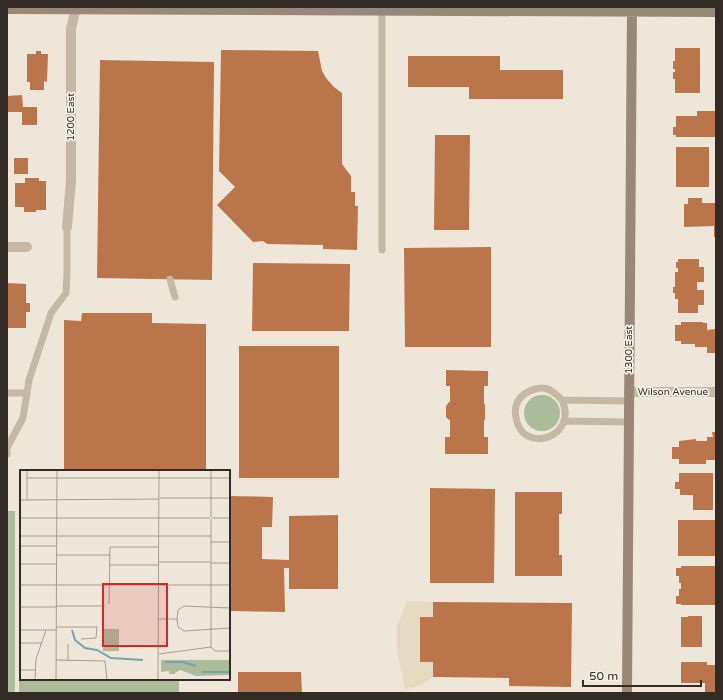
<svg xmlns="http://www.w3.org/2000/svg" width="723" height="700" viewBox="0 0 723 700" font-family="'Varela Round',sans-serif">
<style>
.green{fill:#acbc9a}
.plaza{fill:#e5dac1}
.building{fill:#bb754a}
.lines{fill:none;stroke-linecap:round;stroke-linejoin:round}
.lane{stroke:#c5b8a6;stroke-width:7}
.street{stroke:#c5b8a6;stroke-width:10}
.secondary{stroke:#988878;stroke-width:10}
.labels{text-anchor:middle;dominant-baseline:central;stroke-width:3.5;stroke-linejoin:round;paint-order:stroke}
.street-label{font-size:10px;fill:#322b26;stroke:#f7f1e4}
.inset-river{fill:none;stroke:#7aa1a9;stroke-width:2}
.inset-road{fill:none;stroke:#a39c91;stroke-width:1}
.view{fill:#d62828;fill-opacity:0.15;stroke:#d62828;stroke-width:2}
.inset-edge{fill:none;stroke:#322b26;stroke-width:2}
</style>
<rect width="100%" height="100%" fill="#eee7d9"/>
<path class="green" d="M524 413a18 18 0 1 1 36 0a18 18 0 1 1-36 0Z
M19,510h2v169h158v14h-160z
M7,511h8v182h-8z"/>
<path class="plaza" d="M407,601l26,1v15h-13v45h13v15l-15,9 -9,3h-4l-8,-38v-25z"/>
<path class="building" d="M675,48h25v45h-25v-14h-2v-7h2v-3h-2v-8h2z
M221,50l97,1 4,20 4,7 8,9 8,6v71l9,12v16h4v14h3l-1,44 -34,-1v-4l-56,-1 -4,-3 -10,1 -36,-37 18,-18 -16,-16z
M36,51h5v3h7l-1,28 -3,-1v9h-14v-8h-3v-28h9z
M408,56h92v14h63v29h-94v-12h-61z
M100,60l114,2 -2,218 -115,-2z
M22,95l1,12h14v18h-15v-13h-15v-16z
M697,111h19v26h-40v-2h-3v-8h3v-11h21z
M435,135h35l-1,95h-35z
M676,147h33v40h-33z
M14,158h14v16h-14z
M25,178h14v3h7v29h-10v2h-12v-5h-9v-24h10z
M688,198h14v5h14v34h-2v-11l-30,1v-23h4z
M491,247v100h-86l-1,-99z
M678,259h21v8h5v15h-7v8h7v15h-6v8h-20v-14h-3v-6h-2v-6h2v-15h3v-4h-2v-6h2z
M253,263l97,1 -1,67h-97z
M7,283l19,1v19h4v9h-4v16h-19z
M82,313h70v10l54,1v147h-142v-151l17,1z
M681,322h22v1h4v7l8,-1v1h1v23h-9v-6h-12v-3h-14v-3h-6v-16h6z
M239,346h100v132h-100z
M446,370l42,1v15h-4v18h1v16h-1v17h4v17h-43v-17h5v-17h-1l-3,-3v-11l3,-4h1v-16h-4z
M712,432h4v28h-10v4h-27v-5h-7v-12h7v-6l17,-2v2h11v-4h6z
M679,473h34v37h-20v-15h-13v-6h-5v-7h4z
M430,488l65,1 -1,94h-64z
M515,492h47v22h-3v41h3v21h-47z
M229,496l44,1 -1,30h-10v32l27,1v-44l49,-1v74h-49v-21h-5l1,44 -56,-1z
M678,520h38v36h-38z
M681,566h34v8h1l-1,31h-34v-1h-5v-8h3v-7h2v-6h-2v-7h-3v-8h5z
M433,602l139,1 -1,84 -62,-1v-8l-76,-1v-15h-13v-45h13z
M688,616h14v31h-21v-30h7z
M681,662h26v3h9v27h-11v-9h-24z
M238,672h63l1,21h-64z"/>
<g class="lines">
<path class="lane" d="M382,10v240
M170,279l5,18
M7,393h20
M562,400c17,38 -40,55 -46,18 -1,-5 -1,-12 2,-17 6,-10 22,-16 32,-11 5,3 8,6 12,10l67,1
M564,421l65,1
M7,454v-6l16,-30 6,-38 22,-67 15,-20 1,-21v-45"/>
<path class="street" d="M67,227l4,-46v-152l5,-22
M7,247h20
M629,392h87"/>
<path class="secondary" d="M7,9l709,3
M627,693l5,-686"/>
</g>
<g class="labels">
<g class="street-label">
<text transform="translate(71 117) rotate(-90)">1200 East</text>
<text transform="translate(629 350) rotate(-90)">1300 East</text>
<text x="673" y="392">Wilson Avenue</text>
</g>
</g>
<g transform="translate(20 470)">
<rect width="210" height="210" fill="#eee7d9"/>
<path d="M83,159h16v22h-16zM141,190h69v15l-34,1 -16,-6 -6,4h-5v-3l-8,1z" fill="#acbc9a"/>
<path class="inset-river" d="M52,160l3,10 10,8 12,2 14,8 32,2M145,192h18l13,4M182,202h28"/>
<path class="inset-road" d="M7,8h203M140,28h70M0,30l139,-1M7,30v-30M191,47v-47M0,48h190M192,48h18M0,66h191M191,72h19M0,76h36M36,85h54M139,92h51M191,93h19M0,94h36M90,95h49M0,115h210M89,134l1,-57h48M37,136h48M0,137h36M139,149h18l1,8 6,4 46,-3M157,149l1,-9 6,-4 46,2M36,157h41l-1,11 -15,1M0,160h36M0,173h22M48,174v16M191,177v-128M139,184l52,-7 4,4h15M36,190l49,1 2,19M0,200h15M15,210l1,-21 10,-29M36,210l1,-210M138,210l1,-210"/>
<path class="view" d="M83,114h64v62h-64z"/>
<rect width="210" height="210" class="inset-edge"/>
</g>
<rect width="723" height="700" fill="none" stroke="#322b26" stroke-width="16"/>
<path d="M583 680v6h118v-6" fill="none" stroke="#322b26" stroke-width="2"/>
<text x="589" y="680" font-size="12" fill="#322b26" stroke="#f7f1e4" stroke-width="3" paint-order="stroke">50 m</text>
</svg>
